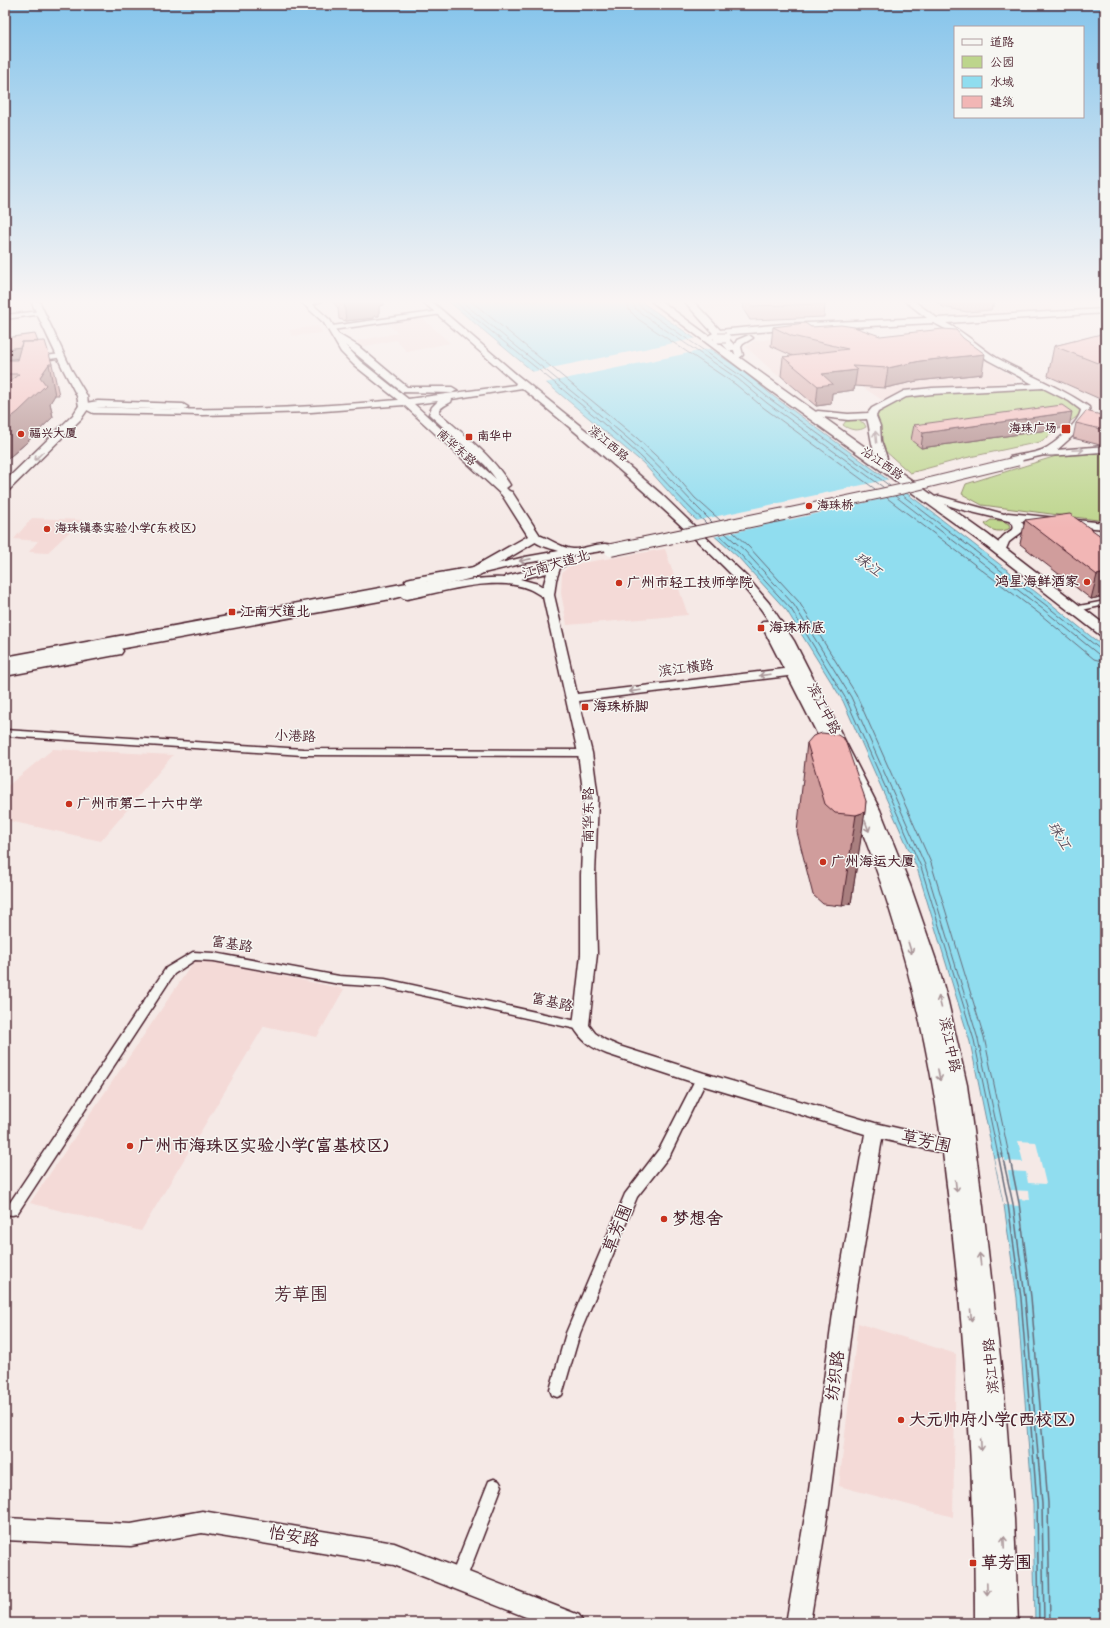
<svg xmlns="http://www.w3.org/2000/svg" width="1110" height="1628" viewBox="0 0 1110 1628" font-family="'Indie Flower','LXGW WenKai TC',sans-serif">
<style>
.built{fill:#f4dad7}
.green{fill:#bdd58c;stroke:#847a5c}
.water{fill:#90ddef;stroke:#7491a1}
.pier{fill:#f5e9e6}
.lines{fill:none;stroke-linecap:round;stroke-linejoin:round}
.shore-far1{stroke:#666b79;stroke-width:1}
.shore{stroke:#666b79;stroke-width:1.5}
.street-casing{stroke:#4a1f2b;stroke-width:3}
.secondary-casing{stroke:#4a1f2b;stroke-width:3}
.primary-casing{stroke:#4a1f2b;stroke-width:3}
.street{fill:#f6f6f2;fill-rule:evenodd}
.secondary{fill:#f6f6f2;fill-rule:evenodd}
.primary{fill:#f6f6f2;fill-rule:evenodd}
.secondary-bridge-far1-casing{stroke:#4a1f2b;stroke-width:11;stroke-linecap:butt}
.secondary-bridge-casing{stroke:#4a1f2b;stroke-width:14;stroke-linecap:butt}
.secondary-bridge-far1{stroke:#f6f6f2;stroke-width:9}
.secondary-bridge{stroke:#f6f6f2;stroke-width:12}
.wall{fill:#d09d9c;stroke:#4a1f2b}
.shaded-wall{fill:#a97f7f;stroke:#4a1f2b}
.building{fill:#f2b6b5;stroke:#4a1f2b}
.oneway{stroke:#a99598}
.poi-dot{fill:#c8321e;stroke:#f6f6f2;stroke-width:1.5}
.labels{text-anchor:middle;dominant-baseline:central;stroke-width:3;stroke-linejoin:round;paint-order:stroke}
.far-poi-label{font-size:12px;font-weight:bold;fill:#4a1f2b;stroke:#f6f6f2;text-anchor:start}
.far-street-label{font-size:12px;fill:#4a1f2b;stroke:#f6f6f2}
.street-label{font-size:14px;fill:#4a1f2b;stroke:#f6f6f2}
.poi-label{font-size:14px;font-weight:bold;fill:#4a1f2b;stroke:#f6f6f2;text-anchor:start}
.water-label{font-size:15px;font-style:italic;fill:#5c4e5c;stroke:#f6f6f2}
.near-street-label{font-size:17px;fill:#4a1f2b;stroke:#f6f6f2}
.near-poi-label{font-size:17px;font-weight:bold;fill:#4a1f2b;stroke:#f6f6f2;text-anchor:start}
.near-neighbourhood-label{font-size:18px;fill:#4a1f2b;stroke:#f6f6f2}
</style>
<rect width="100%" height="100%" fill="#f5e9e6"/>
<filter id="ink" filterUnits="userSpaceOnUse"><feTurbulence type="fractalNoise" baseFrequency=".025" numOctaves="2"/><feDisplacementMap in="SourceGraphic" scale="8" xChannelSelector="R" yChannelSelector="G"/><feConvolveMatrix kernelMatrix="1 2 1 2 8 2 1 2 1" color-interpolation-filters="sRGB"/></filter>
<g filter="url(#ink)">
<path class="built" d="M699,301h65l-27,6 -30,3z
M908,301h136l15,13 -124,6z
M422,318l28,25 -43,9 -11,-12 -35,7 -5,-6 42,-8 -10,-9z
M318,326l4,7 -30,3 -3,-6z
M779,338l197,12 16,14 23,14 1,4 -111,8 -23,10 -48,-32 -56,8 -32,-29 8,-6z
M32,518l50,2 -35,33 -18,-1 9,-11 -24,-2z
M665,549l23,66 -121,10 -6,-32 1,-20 8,-8z
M53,749l120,6 -72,86 -96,-21v-32z
M196,958l148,31 -27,48 -53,-11 -123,205 -111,-28z
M858,1323l98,31 -3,163 -114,-31z"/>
<path class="green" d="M1043,388l21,9 15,11 2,6 -41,28 -75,16 -55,15 -26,-23 -8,-34c8,-11 24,-17 37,-21z
M856,420l8,3 2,4c-7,5 -17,3 -23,-2l3,-4z
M1105,451v70l-123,-16 -20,-11 4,-10 100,-31z
M991,520l12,1 6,3 1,4c-7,5 -20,4 -25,-4z"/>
<path class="water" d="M448,301h192l104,71 29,24 151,110 126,97 55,45v975h-70l-2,-119 -16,-206 -13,-93 -5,-22 -29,-141 -53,-174 -74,-167 -56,-90 -49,-54 -54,-48 -41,-46z"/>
<path class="pier" d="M698,338l15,10 -168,35 -14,-11z
M890,479l19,14 -196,44 -18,-16z
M1018,1141l18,1 10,42 -18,-1 -2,-11 -18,-1 3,19 18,1 1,9 -12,-1 2,7 -16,-1 -10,-47h11v3l18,1z"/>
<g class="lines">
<path class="shore-far1" d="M454,301c58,48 119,95 175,145 28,24 50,53 77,77
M461,301c57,47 115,93 171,141 29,25 53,54 80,80
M471,301l166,137 34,32 24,28 25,22
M627,301l2,9 9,9 97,65 29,24 111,81
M633,301l2,7 7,6 96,65 29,24 116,84
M638,301l1,4 6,5 96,66 29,23 120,87
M902,495l145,111 54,44 4,1
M895,496l149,114 54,44 7,2
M887,498l154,117 53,44 11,3
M733,532l16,15 50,55 57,92 75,169 53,174 25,118
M725,533l19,17 50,55 57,92 74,168 53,174 25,116
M719,535l21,19 51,55 55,90 75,168 53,173 24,115"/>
<path class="shore" d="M998,1154l10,50 13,94 16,206 2,119
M1002,1154l11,50 12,93 17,207 2,119
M1009,1154l10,49 12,94 17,206 2,120"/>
<g class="street-casing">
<path id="street" d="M312,301h10l-14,5 -3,-2z
M41,311l2,1v2l-38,5v-4z
M440,311l2,1v2l-110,16 -3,-2 3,-2z
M61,354l2,1v2l-26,4 -3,-2 3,-2z
M1105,601v4l-23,5 -4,-2 1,-2z
M5,730l298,19 282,1 5,3 -5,3 -282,-1 -298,-19z
M193,952l21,1 125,23 46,3 196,43 4,1 2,3 -2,3 -4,1 -196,-43 -46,-3 -125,-23 -19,-1 -21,14 -157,240 -5,1 -7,-1v-10h4l157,-236z
M701,1074l4,2 2,3 -37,76 -33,42 -57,136 -18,62 -5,2 -5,-2 -2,-5 16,-57 59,-139 35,-46 37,-72z
M494,1479l5,2 3,5 -38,99 -6,2 -6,-2 -2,-6 39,-98z"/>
</g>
<g class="secondary-casing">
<path id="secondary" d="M31,301h8l32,68 16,27 1,8 7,3c101,5 202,2 303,-7l-44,-35 -13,-13 -17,-29 -24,-22h9l21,19 8,14 20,12 49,41h45l5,3 -5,3 -50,-1 -57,-47 15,16 48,38 107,-14 1,-2 -94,-82h9l86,74 87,70 57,49 85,82 23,27 25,38 86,169 30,75 28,81 10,36 19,83 16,122 21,186 10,126 4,104h-43c0,-157 -12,-314 -32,-470l-61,-14 -28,167 -25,199 -19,118h-24l21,-118 27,-199 31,-172 -164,-49 -94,-31c-15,-6 -26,-13 -34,-28l8,-72v-79l3,-77 -6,-45 -35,-156c-5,-3 -9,-6 -14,-8 -34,-14 -87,3 -122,10l-4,-1 -2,-2 2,-2 4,-1c32,-7 65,-17 98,-15l1,-2 30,-7 25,-8 4,1 2,2 -7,4 -4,12 -2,15 23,99 207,-25 -23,-45 2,-3h6c-20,-32 -48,-57 -75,-83 -55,-53 -113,-102 -172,-150l-70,11 -1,3c-5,3 -12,5 -12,11 25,22 54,43 71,72l-4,3 7,7 -5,3 -4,-1 -100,-92 -93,7 -109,3 -109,-2 -14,-7 -2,-10 -14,-27zM438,401l-6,6 -3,7 2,2 54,49 11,14 -82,-75zM547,573l-4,14 -5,-3 -18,-5zM788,676l37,73 2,3 5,1 6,-3 22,48h-8l-2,3c45,108 75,221 91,337l-66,-15 -171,-50 -85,-27 -14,-6 -10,-7 -6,-8 8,-71 -2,-79 3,-77 -6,-45 -13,-52z
M905,301h9l23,17 168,-9v4l-159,10c19,9 33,24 51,35 30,17 64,29 92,49l1,6 -14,20 -19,17 48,-4v6c-10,0 -56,5 -61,3l-30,7 -4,-1 -1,-2 1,-2c11,-3 22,-3 32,-7 12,-5 37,-27 39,-40l-12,-9 -26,-13 -111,6 -26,3 -28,15 -2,4 4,10 1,15 6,17 -5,3c-11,-3 -11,-32 -15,-42l-19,1 -33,-4 -2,-2 2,-2 3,-1 30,3 20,-1 4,-5 32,-17 28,-3 101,-4 -45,-24 -35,-27 -19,-10 -150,7 -63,5 -13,6 -4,-3 15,-8 65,-6 143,-6z
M749,335l4,3 -10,6 -2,3 2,8 -4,3 -3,-1 -3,-10 4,-7z
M939,496l65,18 4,-1 97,10v6l-84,-8 4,6 -3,5 -13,10 -3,7 -4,1 -5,-3c2,-10 10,-13 17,-19l-1,-4 -4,-3 -46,-11 -28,-9 -1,-2 1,-2z
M535,534c13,3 25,14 38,15 10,1 34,-10 40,-2l-5,3 -83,13 -50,12 -4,-1 -45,8 2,2 -2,2 -4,1 -417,78v-8l402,-74 -2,-2 2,-2 4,-1 69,-12 4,1 41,-10 34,-6c-10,-3 -23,-6 -29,-14l1,-2z
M117,647l4,1 2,3 -2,3 -116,22v-8z
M202,1511l192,32 185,72 4,8h-42l-147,-58 -192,-32 -71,13 -126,-6v-22l126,6z"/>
</g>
<g class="primary-casing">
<path id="primary" d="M651,301h10l67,49 -44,-49h9l44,47 -2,2h-6l258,184 118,91v11l-5,-1 -122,-95 -210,-151z
M98,401l85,3 5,3 -5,3 -85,-3 -10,2 -7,10 -72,71 -4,2v-11l68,-66 7,-11z
M508,491l4,1 29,45 -2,3 -63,37 -85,22 -386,71v-8l385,-71 76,-20 62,-35 -26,-41 2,-3z"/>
</g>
<use href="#street" class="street"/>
<use href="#secondary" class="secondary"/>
<use href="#primary" class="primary"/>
<g class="secondary-bridge-far1-casing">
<path id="secondary-bridge-far1" d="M718,338h8
M779,515l128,-27 111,-27"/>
</g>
<g class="secondary-bridge-casing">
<path id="secondary-bridge" d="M611,550l173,-36"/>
</g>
<use href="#secondary-bridge-far1" class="secondary-bridge-far1"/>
<use href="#secondary-bridge" class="secondary-bridge"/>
</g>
<path class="wall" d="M332,301h52v4l-5,1v10h-5v2l-28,3 -7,-2 -1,-11z
M744,301h79l2,3 -1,13 -74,3 -7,-11z
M935,301h60l-1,5h-2l-1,4 -24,2 -24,-5z
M773,327h38l171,47 -65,7 -32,7 -30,-2 -1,4 -22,3 -1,11 -15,2 -35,-30 2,-19 10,-1 -22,-10z
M1105,334v65h-5l-52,-23 6,-30z
M38,342l14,22 7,31h-4l-5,8 3,14 -28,27 -20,17v-99l12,-2z
M1105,416v29h-5l-27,-7 3,-15z
M914,425l155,2 -148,21 -10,-8z
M1025,520l77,16 3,-12v72l-14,3 -71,-55z
M807,743l59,58 -15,102 -9,3 -19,-2 -10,-9 -16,-63z"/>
<path class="shaded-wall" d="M344,301h40v4l-5,1v10h-5v2l-28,3z
M993,301h2l-1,5h-2z
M39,344l2,11 -36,5v-11z
M985,354l-3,20 -65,7 -32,7 3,-20 32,-7z
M49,364l6,31 -5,8 3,14 -28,27 -20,17v-39l35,-45z
M857,370l-3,20 -22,3 -1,11 -15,2 2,-20 4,-12z
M1072,412l-3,15 -148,21 2,-15z
M1105,573v23l-14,3 6,-24z
M865,812l-14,91 -9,3 14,-91z"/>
<path class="building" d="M748,301h75l2,3 -74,2z
M805,323l6,4 30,-2 13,2 26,9 63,-7 13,1 7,8 22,16 -65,7 -32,7 -36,-2 5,4 -35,4 11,10 -15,2 -35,-29 65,-8 -56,-13 -19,-9z
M35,334l3,8h-16l-1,5 -16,2v-11z
M1101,334h4v32l-51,-20z
M45,341l7,23h-3l-9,13 6,8 -28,27 -13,10v-37l14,-11h-14v-12h2l1,-2h9l5,-18z
M1062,405l10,7 -149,21 -9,-8z
M1086,411l19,5v14l-29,-7z
M1070,514l35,25v34l-8,2 -72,-55z
M822,733l16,2 7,5 21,61 -1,11 -9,3 -21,-2 -10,-9 -18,-61 6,-7z"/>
<defs><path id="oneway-shaft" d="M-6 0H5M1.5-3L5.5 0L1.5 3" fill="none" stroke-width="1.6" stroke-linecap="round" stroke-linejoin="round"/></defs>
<g class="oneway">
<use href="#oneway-shaft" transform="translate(876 437) rotate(-96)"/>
<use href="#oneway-shaft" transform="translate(1078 450) rotate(-3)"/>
<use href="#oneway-shaft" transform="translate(39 456) rotate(135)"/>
<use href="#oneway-shaft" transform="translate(525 560) rotate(169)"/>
<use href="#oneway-shaft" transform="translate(765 675) rotate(173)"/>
<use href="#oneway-shaft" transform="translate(635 691) rotate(173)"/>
<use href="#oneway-shaft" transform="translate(867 826) rotate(69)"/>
<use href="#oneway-shaft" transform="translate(910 948) rotate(73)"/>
<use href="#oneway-shaft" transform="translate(940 1002) rotate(-104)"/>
<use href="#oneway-shaft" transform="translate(939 1075) rotate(79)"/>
<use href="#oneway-shaft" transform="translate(956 1186) rotate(83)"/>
<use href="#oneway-shaft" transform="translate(980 1259) rotate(-97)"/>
<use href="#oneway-shaft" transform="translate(971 1315) rotate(85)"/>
<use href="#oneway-shaft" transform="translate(981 1445) rotate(87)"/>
<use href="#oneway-shaft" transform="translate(1004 1542) rotate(-92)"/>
<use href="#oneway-shaft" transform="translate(987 1589) rotate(88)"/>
</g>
</g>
<linearGradient id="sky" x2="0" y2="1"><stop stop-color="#85c4eb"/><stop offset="0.57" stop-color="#faf5f4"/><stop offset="1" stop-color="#faf5f4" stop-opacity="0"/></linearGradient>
<rect width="1110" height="529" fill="url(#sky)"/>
<g class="poi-dot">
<rect x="1061" y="424" width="10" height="10" rx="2"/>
<circle cx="21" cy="434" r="4"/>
<rect x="465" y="433" width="8" height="8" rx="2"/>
<circle cx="809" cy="506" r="4"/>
<circle cx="47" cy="529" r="4"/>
<circle cx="1087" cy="582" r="4"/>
<circle cx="619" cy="583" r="4"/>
<rect x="228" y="608" width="8" height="8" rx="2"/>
<rect x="757" y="624" width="8" height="8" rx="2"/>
<rect x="581" y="703" width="8" height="8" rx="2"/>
<circle cx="69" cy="804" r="4"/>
<circle cx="823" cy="862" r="4"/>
<circle cx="130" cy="1146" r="4"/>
<circle cx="664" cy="1219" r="4"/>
<circle cx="901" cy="1420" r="4"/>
<rect x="969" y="1559" width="8" height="8" rx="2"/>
</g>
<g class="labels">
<g class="far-poi-label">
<text x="1057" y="429" text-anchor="end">海珠广场</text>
<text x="29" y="434">福兴大厦</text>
<text x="477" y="437">南华中</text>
<text x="817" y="506">海珠桥</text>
<text x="55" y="529">海珠镇泰实验小学(东校区)</text>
</g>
<g class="far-street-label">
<text transform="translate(608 444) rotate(40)">滨江西路</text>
<text transform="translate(456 448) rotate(42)">南华东路</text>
<text transform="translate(882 464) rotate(35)">沿江西路</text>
</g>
<g class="street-label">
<text transform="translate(556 565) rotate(-16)">江南大道北</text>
<text transform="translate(686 669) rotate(-7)">滨江横路</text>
<text transform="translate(823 709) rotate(63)">滨江中路</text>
<text transform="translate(295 737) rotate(2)">小港路</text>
<text transform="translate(589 815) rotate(-90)">南华东路</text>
<text transform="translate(232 945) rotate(9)">富基路</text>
<text transform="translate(552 1003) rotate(12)">富基路</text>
<text transform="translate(949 1045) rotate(78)">滨江中路</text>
<text transform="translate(992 1366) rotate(-95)">滨江中路</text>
</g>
<g class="poi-label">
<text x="1079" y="582" text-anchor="end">鸿星海鲜酒家</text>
<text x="627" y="583">广州市轻工技师学院</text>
<text x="240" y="612">江南大道北</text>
<text x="769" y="628">海珠桥底</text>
<text x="593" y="707">海珠桥脚</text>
<text x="77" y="804">广州市第二十六中学</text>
<text x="831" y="862">广州海运大厦</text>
</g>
<g class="water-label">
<text transform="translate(868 565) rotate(38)">珠江</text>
<text transform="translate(1059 836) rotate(60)">珠江</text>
</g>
<g class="near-street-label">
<text transform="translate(926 1142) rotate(13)">草芳围</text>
<text transform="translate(618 1229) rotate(-67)">草芳围</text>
<text transform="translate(836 1376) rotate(-83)">纺织路</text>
<text transform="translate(294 1537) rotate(10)">怡安路</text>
</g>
<g class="near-poi-label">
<text x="138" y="1146">广州市海珠区实验小学(富基校区)</text>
<text x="672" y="1219">梦想舍</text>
<text x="909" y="1420">大元帅府小学(西校区)</text>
<text x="981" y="1563">草芳围</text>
</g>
<g class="near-neighbourhood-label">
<text x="301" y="1296">芳草围</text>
</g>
</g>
<rect width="1110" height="1628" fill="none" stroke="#f6f6f2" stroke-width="20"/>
<rect x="10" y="10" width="1090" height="1608" fill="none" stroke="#4a1f2b" stroke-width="1.5" filter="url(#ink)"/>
<rect x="954" y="26" width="130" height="92" fill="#f6f6f2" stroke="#b1a0a2"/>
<rect x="962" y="39" width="20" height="6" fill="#f6f6f2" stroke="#b1a0a2"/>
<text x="990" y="46" font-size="12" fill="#4a1f2b">道路</text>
<rect x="962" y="56" width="20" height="12" fill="#bdd58c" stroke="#b1a0a2"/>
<text x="990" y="66" font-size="12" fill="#4a1f2b">公园</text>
<rect x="962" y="76" width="20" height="12" fill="#90ddef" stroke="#b1a0a2"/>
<text x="990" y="86" font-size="12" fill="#4a1f2b">水域</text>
<rect x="962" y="96" width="20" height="12" fill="#f2b6b5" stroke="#b1a0a2"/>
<text x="990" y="106" font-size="12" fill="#4a1f2b">建筑</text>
</svg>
